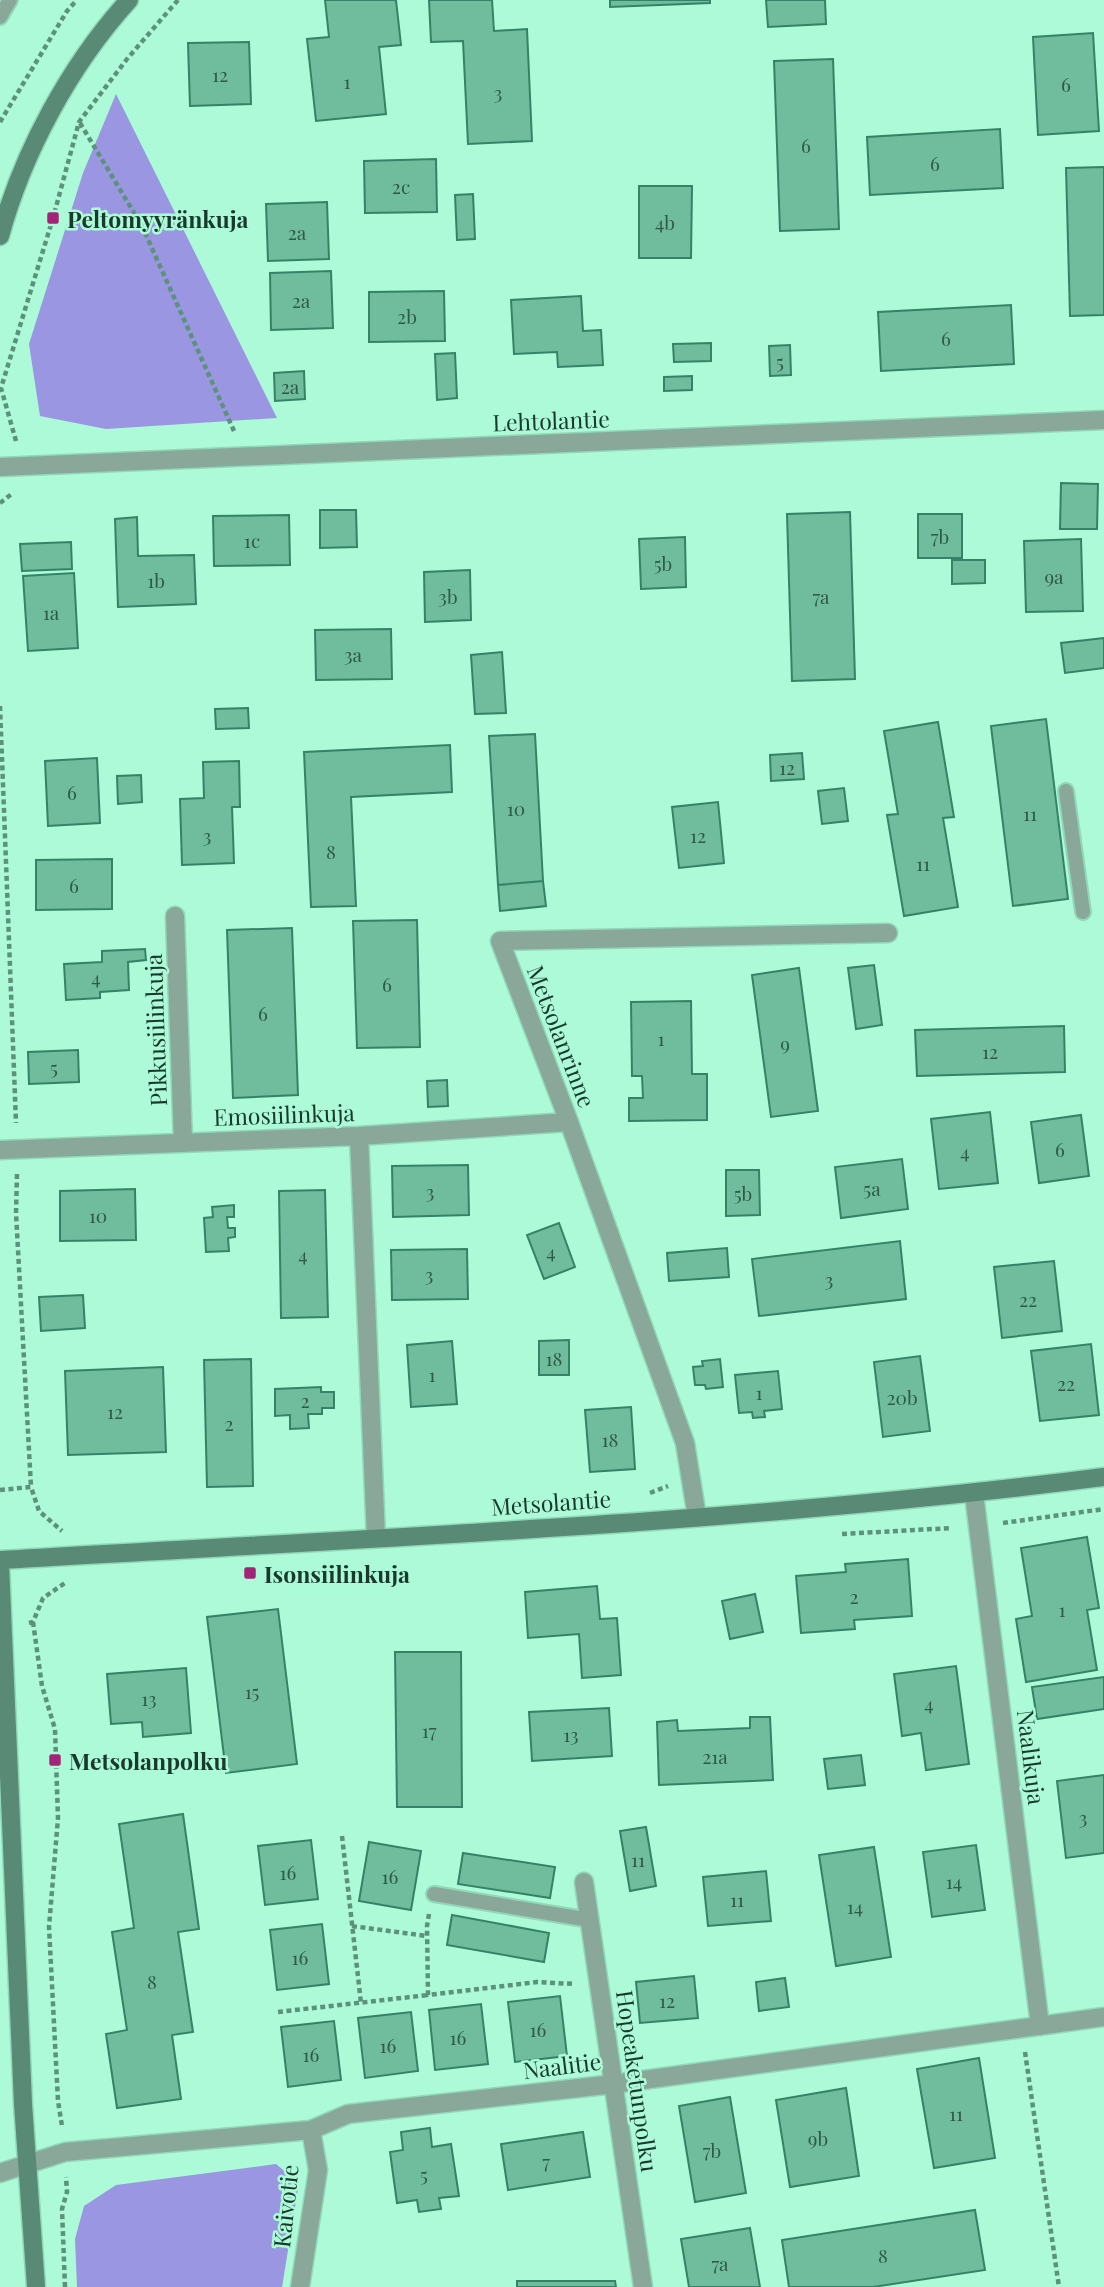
<svg xmlns="http://www.w3.org/2000/svg" width="1104" height="2287" viewBox="0 0 1104 2287" font-family="'Playfair Display',serif">
<style>
.forest{fill:#9a96e1}
.building{fill:#6fbd9d;stroke:#348366;stroke-width:2}
.lines{fill:none;stroke-linecap:round;stroke-linejoin:round}
.lane-casing{stroke:#91d7b9;stroke-width:18}
.street-casing{stroke:#91d7b9;stroke-width:21}
.secondary-casing{stroke:#91d7b9;stroke-width:21}
.path{stroke:#5c927b;stroke-width:4.5;stroke-dasharray:5 3.5;stroke-linecap:butt}
.lane{stroke:#89a89a;stroke-width:14}
.street{stroke:#89a89a;stroke-width:18}
.secondary{stroke:#598a75;stroke-width:18}
.poi-dot{fill:#a22477;stroke:#acfad8;stroke-width:2.5}
.labels{text-anchor:middle;dominant-baseline:central;stroke-width:5;stroke-linejoin:round;paint-order:stroke}
.number-label{font-size:19px;fill:#2e5a48}
.poi-label{font-size:23px;font-weight:bold;fill:#18392c;stroke:#acfad8;text-anchor:start}
.street-label{font-size:23px;fill:#18392c;stroke:#acfad8}
</style>
<rect width="100%" height="100%" fill="#acfad8"/>
<path class="forest" d="M116,94l161,324 -171,11 -66,-13 -11,-72 54,-171z
M276,2164l23,19 -17,104h-205l-2,-48 9,-33 32,-21z"/>
<path class="building" d="M325,0h71l5,45 -22,2 7,67 -70,7 -9,-82 22,-2z
M429,0h63l2,31 33,-2 5,112 -64,3 -5,-103 -32,1z
M610,0h100v3l-100,4z
M766,0h59l1,24 -58,3z
M1093,33l6,98 -61,4 -5,-98z
M249,42l2,62 -61,2 -2,-63z
M833,59l6,170 -59,2 -6,-170z
M1000,129l3,59 -133,7 -3,-58z
M436,159l1,53 -72,1 -1,-52z
M1104,167v148l-34,1 -4,-148z
M639,186h53l-1,72h-52z
M473,194l2,45 -18,1 -2,-45z
M327,202l2,57 -61,2 -2,-57z
M331,271l2,57 -62,2 -1,-57z
M444,291l1,50 -76,1v-50z
M581,296l2,35 18,-1 2,35 -45,2 -1,-15 -43,2 -3,-54z
M1011,305l3,59 -133,7 -3,-59z
M711,343v18l-37,1 -1,-18z
M790,345l1,30 -21,1 -1,-30z
M455,353l2,45 -20,2 -2,-46z
M304,371l1,28 -30,2 -1,-28z
M692,376v14l-28,1v-14z
M1061,483l37,1 -1,45h-37z
M320,510h36l1,37 -37,1z
M850,512l5,167 -63,2 -5,-167z
M918,514h44v44h-44z
M289,515l1,50 -76,1 -1,-50z
M137,517l1,39 56,-1 2,49 -78,3 -3,-88z
M685,537l1,50 -45,2 -2,-50z
M1081,539l2,72 -57,1 -2,-71z
M71,542l1,27 -50,2 -2,-27z
M952,560h33v23l-33,1z
M470,570l1,50 -46,2 -1,-50z
M74,573l4,75 -50,3 -5,-75z
M391,629l1,50 -76,1 -1,-50z
M1104,638v30l-39,5 -4,-30z
M502,652l4,61 -31,1 -4,-59z
M248,708l1,20 -33,1 -1,-20z
M1046,719l22,180 -55,7 -22,-180z
M938,722l16,95 -11,1 15,89 -54,9 -17,-101 11,-1 -14,-83z
M535,734l8,147 -45,4 -9,-149z
M450,745l2,47 -101,5 5,109 -45,1 -7,-155z
M802,753l2,26 -33,2 -1,-26z
M97,758l3,65 -52,3 -3,-65z
M239,761l1,46h-8l2,56 -52,2 -2,-66 24,-1 -1,-36z
M141,775l1,27 -24,2 -1,-28z
M844,788l4,33 -26,3 -4,-33z
M718,802l6,61 -45,5 -7,-61z
M112,859v50l-76,1v-50z
M543,881l3,25 -46,5 -2,-26z
M417,920l3,127 -63,1 -4,-127z
M292,928l6,167 -65,3 -6,-168z
M145,949l1,11 -18,2 1,28 -29,2v6l-34,2 -2,-36 38,-2v-11z
M874,965l8,60 -26,4 -8,-61z
M799,968l19,143 -47,6 -19,-142z
M691,1001l1,73h15v46l-78,1v-23h14l-1,-22h-10l-1,-74z
M1064,1026l1,46 -148,4 -2,-46z
M78,1050l1,32 -50,2 -1,-32z
M447,1080l1,26 -20,1 -1,-26z
M990,1112l8,71 -59,6 -8,-70z
M1081,1115l8,61 -50,7 -8,-61z
M902,1159l6,50 -67,9 -6,-51z
M468,1165l1,50 -76,2 -1,-51z
M726,1170h33l1,45 -34,1z
M135,1189l1,51 -76,1v-50z
M325,1190l3,127 -47,1 -2,-127z
M234,1205v12h-7l1,11h7v9l-7,1 1,13 -23,1 -2,-34 9,-1 -1,-10z
M559,1223l16,44 -31,12 -17,-44z
M900,1241l6,58 -147,17 -7,-57z
M727,1248l2,29 -60,4 -2,-28z
M467,1249l1,50 -76,1 -1,-50z
M1054,1261l8,70 -60,7 -8,-71z
M83,1295l2,33 -44,3 -2,-34z
M569,1340v35h-30v-34z
M452,1341l5,63 -46,3 -4,-62z
M1091,1344l8,71 -59,6 -9,-70z
M920,1356l10,75 -47,6 -9,-75z
M251,1359l2,127 -46,1 -3,-127z
M720,1359l3,28 -17,2 -1,-4h-10l-2,-18 10,-1 -1,-5z
M163,1367l3,85 -98,3 -3,-84z
M778,1371l4,38 -18,2 1,6 -12,1 -1,-6 -13,1 -4,-38z
M321,1387v5h13v16h-12v6h-14l1,14 -19,1v-14l-15,1v-27z
M631,1407l4,62 -45,3 -5,-62z
M1087,1537l12,71 -12,2 10,60 -71,12 -10,-63 16,-3 -11,-68z
M908,1559l4,57 -58,4 1,9 -54,4 -5,-57 50,-4 -1,-8z
M597,1586l3,33 17,-1 4,57 -39,3 -3,-44 -51,4 -3,-46z
M755,1594l8,38 -33,7 -8,-38z
M278,1609l19,155 -71,9 -19,-156z
M395,1652h66l1,155h-65z
M956,1666l13,98 -43,6 -5,-37 -19,3 -8,-62z
M186,1668l5,65 -48,4 -1,-15 -31,2 -4,-50z
M1104,1677v32l-67,10 -5,-32z
M609,1708l3,48 -80,5 -3,-49z
M750,1717h20l3,63 -114,5 -2,-63 20,-2 1,11 72,-3z
M861,1755l4,30 -37,4 -4,-30z
M1104,1775v78l-38,5 -9,-77z
M183,1814l16,115 -21,3 15,100 -21,3 9,64 -64,9 -11,-74 21,-4 -15,-98 22,-4 -15,-104z
M646,1827l10,59 -26,5 -10,-60z
M311,1840l7,59 -53,6 -7,-59z
M369,1842l52,9 -10,59 -52,-9z
M976,1845l9,65 -53,7 -9,-65z
M874,1847l17,110 -55,9 -17,-111z
M463,1853l92,14 -5,31 -92,-14z
M766,1871l5,50 -63,5 -5,-49z
M452,1915l97,18 -5,29 -97,-17z
M322,1924l7,60 -52,6 -7,-60z
M694,1976l4,42 -58,5 -4,-41z
M785,1978l4,29 -30,4 -3,-29z
M560,1996l7,60 -52,6 -7,-60z
M481,2004l7,60 -53,6 -6,-60z
M411,2012l7,59 -53,7 -7,-60z
M334,2021l7,59 -53,7 -7,-60z
M979,2058l16,100 -61,10 -17,-99z
M846,2088l13,88 -69,11 -14,-87z
M730,2097l16,96 -51,9 -16,-96z
M430,2128l2,19 19,-3 8,52 -20,2 2,11 -22,3 -2,-12 -20,3 -7,-51 13,-2 -2,-18z
M583,2132l7,45 -82,13 -7,-46z
M975,2210l10,60 -112,17h-84l-7,-47z
M750,2228l10,59h-71l-8,-48z
M517,2281h98l1,6h-99z"/>
<g class="lines">
<g class="lane-casing">
<path id="lane" d="M0,17l10,-17
M1066,791l17,121
M434,1894l156,26"/>
</g>
<g class="street-casing">
<path id="street" d="M0,467l1104,-47
M175,916l8,226
M359,1136l17,402
M0,1150l359,-14 210,-14
M974,1494l66,532
M697,1517l-12,-74 -116,-321 -69,-181 388,-8
M584,1882l59,405
M0,2173l65,-21 246,-22 37,-16 266,-30 490,-67
M300,2287l18,-117 -7,-40"/>
</g>
<g class="secondary-casing">
<path id="secondary" d="M0,236c23,-84 70,-171 129,-236
M0,1560c368,-22 738,-36 1104,-83
M0,1564l23,540 13,183"/>
</g>
<path class="path" d="M0,122l67,-111 10,-11
M80,123l62,103 92,205
M16,441l-15,-53 52,-170 26,-96 48,-63 51,-59
M0,503l13,-10
M0,706l16,417
M17,1174l-1,39 15,274
M0,1490l31,-3 8,24 23,20
M650,1493l18,-7
M1003,1523l101,-14
M842,1534l110,-6
M33,1622l9,64 13,43 3,89 -9,109 9,174 4,25
M29,1623l4,-1 10,-24 22,-15
M342,1836l19,167
M429,1914l-2,12 1,69 109,-13 38,2
M352,1926l75,10
M278,2012l150,-17
M1025,2052l34,235
M65,2287l-3,-78 5,-17 -1,-15"/>
<use href="#lane" class="lane"/>
<use href="#street" class="street"/>
<use href="#secondary" class="secondary"/>
</g>
<g class="poi-dot">
<rect x="46" y="211" width="14" height="14" rx="3.5"/>
<rect x="243" y="1566" width="14" height="14" rx="3.5"/>
<rect x="48" y="1753" width="14" height="14" rx="3.5"/>
</g>
<g class="labels">
<g class="number-label">
<text x="220" y="74">12</text>
<text x="347" y="81">1</text>
<text x="1066" y="84">6</text>
<text x="498" y="92">3</text>
<text x="806" y="145">6</text>
<text x="935" y="163">6</text>
<text x="401" y="186">2c</text>
<text x="665" y="222">4b</text>
<text x="297" y="232">2a</text>
<text x="301" y="300">2a</text>
<text x="407" y="316">2b</text>
<text x="946" y="338">6</text>
<text x="780" y="361">5</text>
<text x="290" y="386">2a</text>
<text x="940" y="536">7b</text>
<text x="252" y="540">1c</text>
<text x="663" y="563">5b</text>
<text x="1054" y="576">9a</text>
<text x="156" y="580">1b</text>
<text x="448" y="596">3b</text>
<text x="821" y="596">7a</text>
<text x="51" y="612">1a</text>
<text x="353" y="654">3a</text>
<text x="787" y="767">12</text>
<text x="72" y="792">6</text>
<text x="516" y="808">10</text>
<text x="1030" y="813">11</text>
<text x="207" y="835">3</text>
<text x="698" y="835">12</text>
<text x="331" y="851">8</text>
<text x="923" y="863">11</text>
<text x="74" y="885">6</text>
<text x="96" y="977">4</text>
<text x="387" y="984">6</text>
<text x="263" y="1013">6</text>
<text x="661" y="1038">1</text>
<text x="785" y="1043">9</text>
<text x="990" y="1051">12</text>
<text x="54" y="1067">5</text>
<text x="1060" y="1149">6</text>
<text x="965" y="1151">4</text>
<text x="872" y="1188">5a</text>
<text x="430" y="1191">3</text>
<text x="743" y="1193">5b</text>
<text x="98" y="1215">10</text>
<text x="551" y="1251">4</text>
<text x="303" y="1254">4</text>
<text x="429" y="1274">3</text>
<text x="829" y="1279">3</text>
<text x="1028" y="1299">22</text>
<text x="554" y="1358">18</text>
<text x="432" y="1374">1</text>
<text x="1066" y="1383">22</text>
<text x="759" y="1392">1</text>
<text x="902" y="1397">20b</text>
<text x="305" y="1400">2</text>
<text x="115" y="1411">12</text>
<text x="229" y="1423">2</text>
<text x="610" y="1439">18</text>
<text x="854" y="1596">2</text>
<text x="1062" y="1609">1</text>
<text x="252" y="1691">15</text>
<text x="149" y="1698">13</text>
<text x="929" y="1703">4</text>
<text x="429" y="1730">17</text>
<text x="571" y="1734">13</text>
<text x="715" y="1756">21a</text>
<text x="1083" y="1817">3</text>
<text x="638" y="1859">11</text>
<text x="288" y="1872">16</text>
<text x="390" y="1876">16</text>
<text x="954" y="1881">14</text>
<text x="737" y="1899">11</text>
<text x="855" y="1906">14</text>
<text x="300" y="1957">16</text>
<text x="152" y="1981">8</text>
<text x="667" y="2000">12</text>
<text x="538" y="2029">16</text>
<text x="458" y="2037">16</text>
<text x="388" y="2045">16</text>
<text x="311" y="2054">16</text>
<text x="956" y="2113">11</text>
<text x="818" y="2138">9b</text>
<text x="712" y="2150">7b</text>
<text x="546" y="2161">7</text>
<text x="424" y="2174">5</text>
<text x="883" y="2255">8</text>
<text x="720" y="2263">7a</text>
</g>
<g class="poi-label">
<text x="67" y="218">Peltomyyränkuja</text>
<text x="264" y="1573">Isonsiilinkuja</text>
<text x="69" y="1760">Metsolanpolku</text>
</g>
<g class="street-label">
<text transform="translate(551 420) rotate(-2)">Lehtolantie</text>
<text transform="translate(155 1030) rotate(-92)">Pikkusiilinkuja</text>
<text transform="translate(562 1036) rotate(69)">Metsolanrinne</text>
<text transform="translate(284 1114) rotate(-2)">Emosiilinkuja</text>
<text transform="translate(551 1502) rotate(-4)">Metsolantie</text>
<text transform="translate(1032 1757) rotate(83)">Naalikuja</text>
<text transform="translate(562 2065) rotate(-7)">Naalitie</text>
<text transform="translate(638 2081) rotate(82)">Hopeaketunpolku</text>
<text transform="translate(285 2206) rotate(-84)">Kaivotie</text>
</g>
</g>
</svg>
